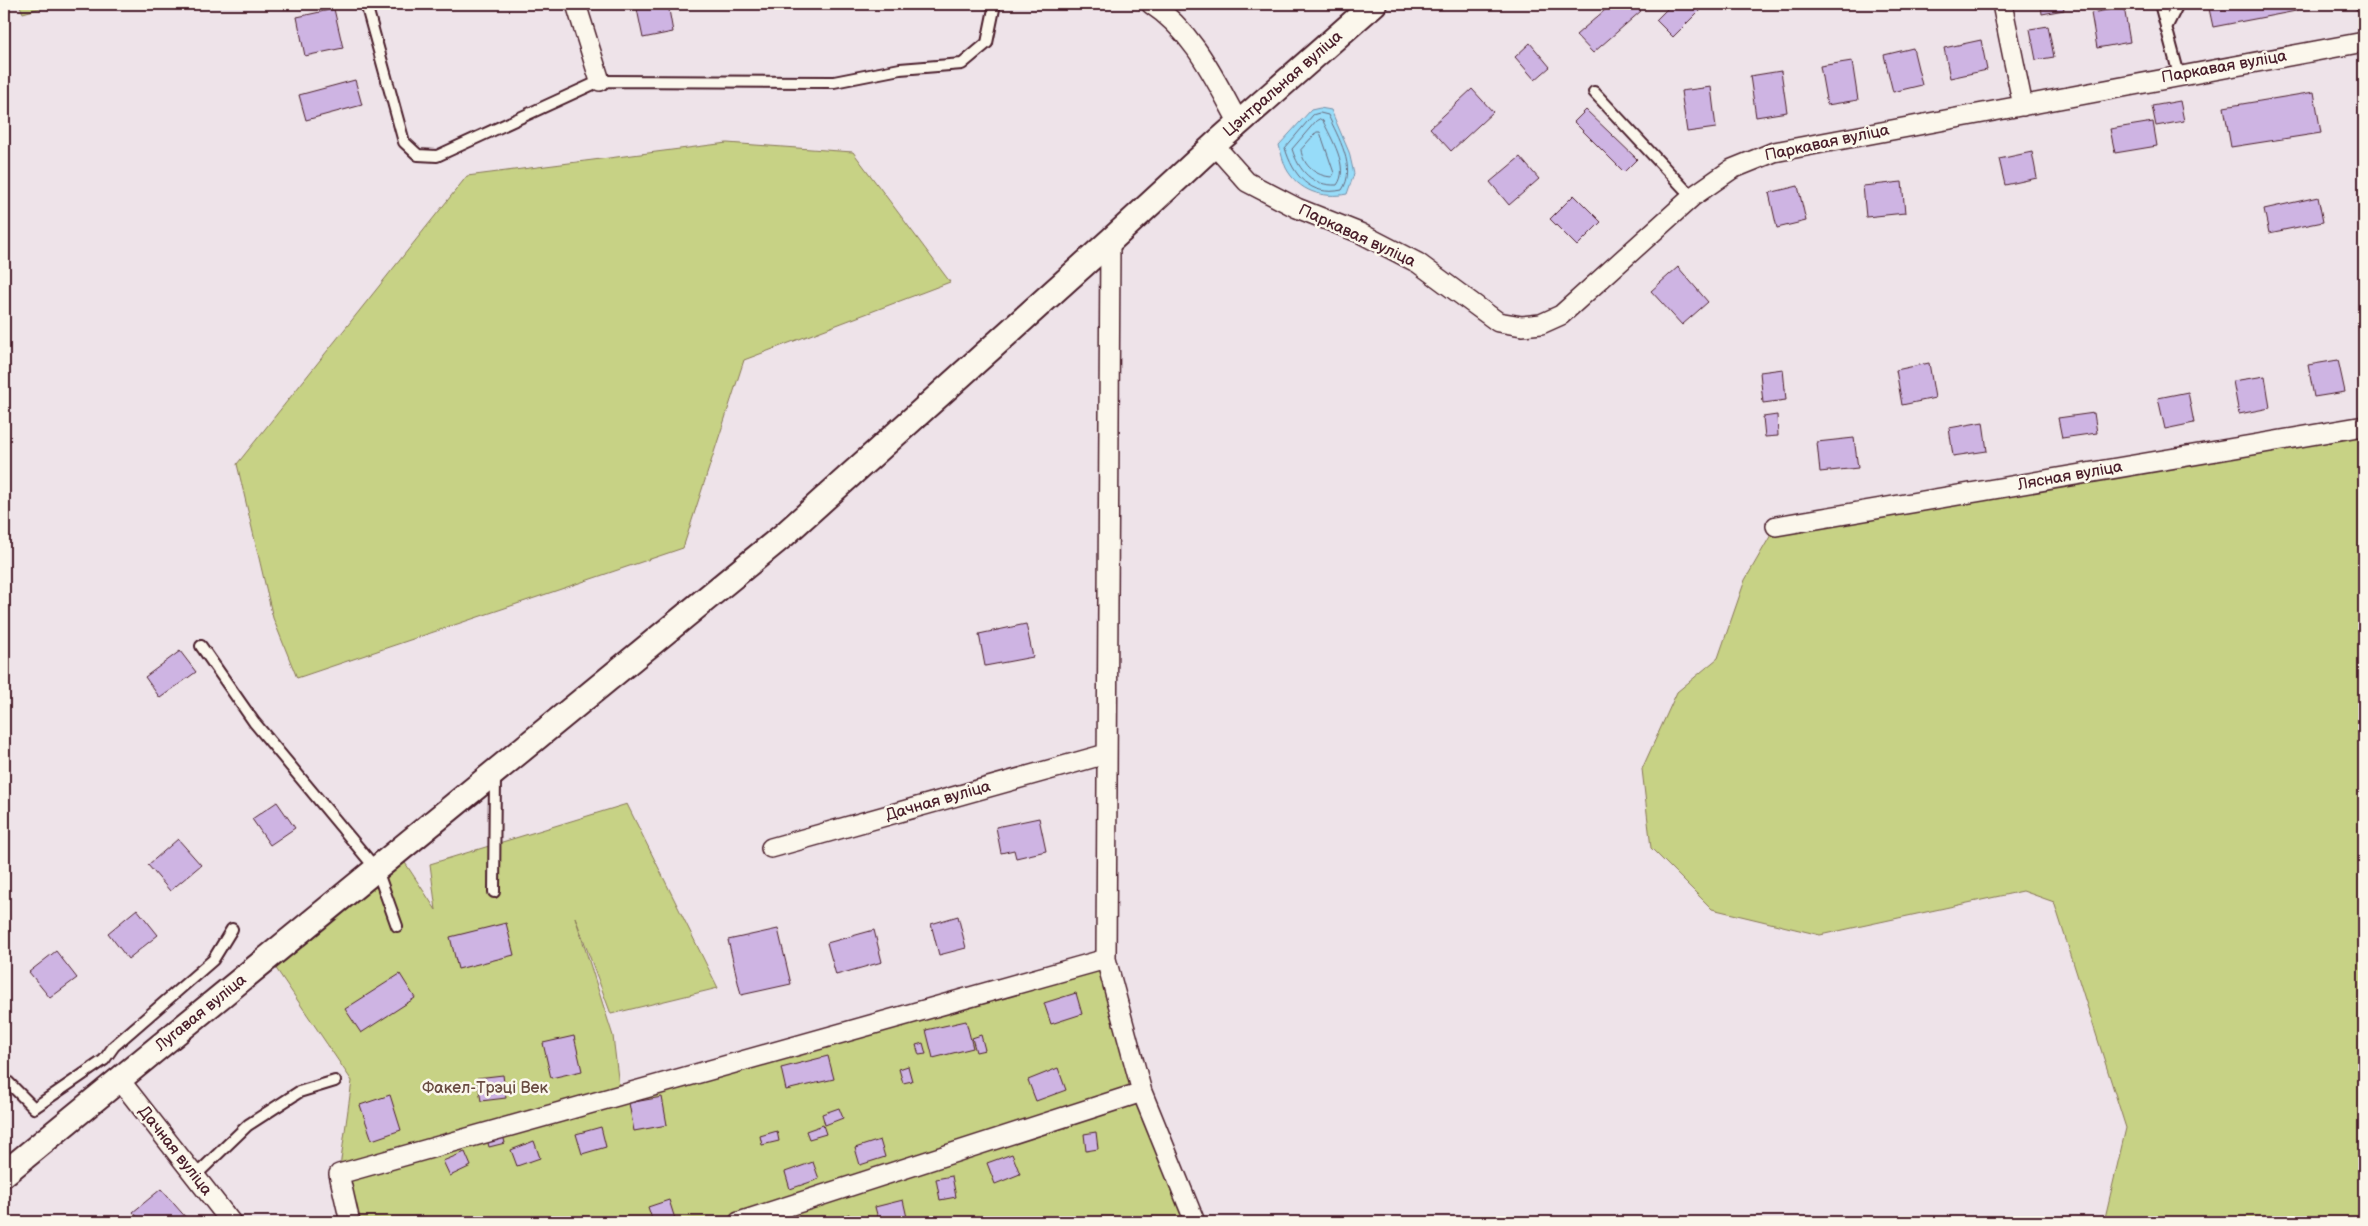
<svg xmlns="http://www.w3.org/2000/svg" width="2368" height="1226" viewBox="0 0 2368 1226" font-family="'Balsamiq Sans',sans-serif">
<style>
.green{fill:#c7d285;stroke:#887858}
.water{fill:#97dcf9;stroke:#7890a7}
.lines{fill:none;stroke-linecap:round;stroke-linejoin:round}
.shore{stroke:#696b7d;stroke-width:1}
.building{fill:#ceb4e3;stroke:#4a1f2b}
.service-casing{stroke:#4a1f2b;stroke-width:14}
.minor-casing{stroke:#4a1f2b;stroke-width:22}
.tertiary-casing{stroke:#4a1f2b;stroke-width:28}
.service{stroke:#fbf7ec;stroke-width:10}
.minor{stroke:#fbf7ec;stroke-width:19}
.tertiary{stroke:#fbf7ec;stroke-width:24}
.labels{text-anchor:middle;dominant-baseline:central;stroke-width:5;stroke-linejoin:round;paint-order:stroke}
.street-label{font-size:16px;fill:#4a1f2b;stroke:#fbf7ec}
.park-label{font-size:16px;fill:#694c42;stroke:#fbf7ec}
</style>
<rect width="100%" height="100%" fill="#eee3e9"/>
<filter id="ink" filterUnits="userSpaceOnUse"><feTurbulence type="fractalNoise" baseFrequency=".02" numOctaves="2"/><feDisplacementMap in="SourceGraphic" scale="10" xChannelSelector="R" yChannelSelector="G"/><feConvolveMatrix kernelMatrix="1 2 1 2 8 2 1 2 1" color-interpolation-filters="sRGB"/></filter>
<g filter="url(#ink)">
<path class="green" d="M19,4h36l-32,9z
M727,143l126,9 97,130 -206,78 -61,188 -386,130 -24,-60 -36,-154 230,-288z
M2364,426v796h-260l22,-94 -72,-226 -31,-11 -203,44 -108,-26 -61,-61 -9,-79 35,-77 41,-34 27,-78 31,-54z
M627,804l91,184 -107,26 -36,-97 38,119 7,59 486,-136 89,263h-845l-11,-48 13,-93 -83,-123 129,-106 38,58 -6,-46z"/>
<path class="water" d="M1320,108l11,2 18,42 5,22 -7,20c-24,5 -49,-3 -61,-26 -3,-7 -5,-15 -7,-23l32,-35z"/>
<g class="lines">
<path class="shore" d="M1320,113l8,2c10,22 29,53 14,75 -32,7 -49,-15 -57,-42l28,-33z
M1320,119l3,2c8,17 27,47 14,64 -25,1 -38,-14 -45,-36l24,-28z
M1317,132h3l14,41 -2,4c-16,-1 -29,-11 -31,-27z"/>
</g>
<path class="building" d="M636,4h32l5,28 -30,6z
M1612,4h22l7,7 -48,42 -17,-18z
M1672,4h34l-33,33 -17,-17z
M2063,4l1,6 -22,4 -1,-9z
M2208,4h87l1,7 -83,16z
M2124,7l6,35 -33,6 -6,-35z
M334,9l9,39 -38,8 -8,-39z
M2048,26l6,31 -18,3 -6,-31z
M1981,40l6,30 -37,8 -6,-30z
M1530,43l20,24 -15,13 -20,-23z
M1913,48l9,37 -29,7 -9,-37z
M1852,61l6,39 -31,5 -7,-39z
M1781,71l6,41 -31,5 -6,-41z
M355,80l7,25 -56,15 -7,-25z
M1711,87l5,41 -29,4 -6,-41z
M1472,89l21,23 -42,39 -21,-23z
M2314,92l7,41 -90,14 -7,-40z
M2180,101l4,20 -28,5 -4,-20z
M1586,110l51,49 -13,13 -50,-50z
M2153,122l4,24 -42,7 -5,-24z
M2032,152l5,26 -32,7 -6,-26z
M1520,157l19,22 -30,26 -19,-23z
M1902,182l3,31 -39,4 -3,-31z
M1798,186l8,35 -29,7 -8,-35z
M1574,195l27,27 -24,24 -27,-27z
M2318,197l5,25 -54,11 -5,-24z
M1678,267l30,35 -26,23 -31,-34z
M2338,360l7,32 -31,5 -6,-32z
M1929,363l6,35 -33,7 -6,-35z
M1783,369l3,31 -23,3 -3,-31z
M2265,376l5,32 -31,6 -6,-33z
M2188,392l6,31 -29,6 -7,-31z
M2094,413l3,20 -35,5 -4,-20z
M1777,415l1,21 -13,1 -2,-20z
M1983,422l4,29 -34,5 -4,-28z
M1854,438l4,30 -38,4 -3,-30z
M1026,624l7,33 -48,9 -6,-32z
M180,651l16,21 -36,26 -15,-21z
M277,802l18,26 -25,17 -18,-26z
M1039,818l7,33 -30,7 -2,-8 -13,3 -5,-26z
M178,839l23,26 -31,26 -22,-26z
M137,909l21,26 -30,24 -20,-26z
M958,916l8,32 -27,7 -8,-31z
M506,923l8,32 -56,14 -8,-32z
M778,929l13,55 -50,11 -13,-55z
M874,930l8,32 -46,13 -9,-32z
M56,951l21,27 -27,20 -21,-26z
M400,974l15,24 -54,35 -16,-24z
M1076,993l6,21 -31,10 -7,-21z
M966,1021l7,27 -40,10 -7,-28z
M981,1035l4,15 -9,2 -4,-14z
M574,1036l8,35 -31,7 -8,-35z
M923,1043l3,11 -7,1 -3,-10z
M828,1056l6,23 -48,11 -5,-22z
M908,1066l4,15 -9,2 -4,-14z
M1058,1068l8,22 -30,11 -8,-21z
M503,1075l3,23 -25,3 -4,-23z
M390,1095l11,35 -29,10 -12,-35z
M662,1097l5,28 -33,6 -5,-28z
M839,1108l4,10 -18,7 -3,-11z
M823,1125l3,9 -17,5 -3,-8z
M601,1127l5,20 -24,7 -6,-20z
M502,1131l3,12 -16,4 -3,-12z
M777,1131l2,10 -17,4 -2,-9z
M1096,1132l2,17 -12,2 -2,-17z
M880,1140l5,17 -25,8 -5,-17z
M534,1141l6,17 -23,8 -6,-16z
M465,1152l6,14 -21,10 -7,-15z
M1012,1154l8,20 -25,10 -8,-21z
M813,1162l6,17 -29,10 -5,-17z
M952,1176l4,21 -16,3 -4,-21z
M161,1189l27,31 -2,2h-44l-9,-10z
M669,1200l7,22h-23l-5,-15z
M903,1200l5,22h-29l-4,-15z
M849,1214l3,8h-19v-2z"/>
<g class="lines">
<g class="service-casing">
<path id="service" d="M366,4l38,138 14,13 19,1 163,-75 234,1 66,-13 62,-5 25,-21 8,-39
M2160,4l19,71
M2360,4l4,3
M2166,28l12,-24
M1594,92l98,105
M201,646l53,76 123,148 20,56
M494,892l1,-117
M4,1078l30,30 70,-48 10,-14 99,-86 19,-31
M195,1176l53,-51 51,-33 36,-11"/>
</g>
<g class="minor-casing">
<path id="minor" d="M576,4l24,77
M1151,4c43,28 64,76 88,119
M2002,4l21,102
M1214,145l33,37 50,26 63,25 58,30 80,59 24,4 19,-2 20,-9 131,-118 40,-28 42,-17 590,-110
M1110,241l-4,718 36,133 53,130
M1776,526l588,-100
M771,848l335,-94
M119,1079l112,143
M350,1222l-11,-48 767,-215
M739,1222l403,-130"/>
</g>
<g class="tertiary-casing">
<path id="tertiary" d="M4,1174l780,-639 326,-294 104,-96 160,-141"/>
</g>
<use href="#service" class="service"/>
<use href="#minor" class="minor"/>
<use href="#tertiary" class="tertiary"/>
</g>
</g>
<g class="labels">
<g class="street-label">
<text transform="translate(2224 67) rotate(-10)">Паркавая вуліца</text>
<text transform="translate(1283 84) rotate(-41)">Цэнтральная вуліца</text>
<text transform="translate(1827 143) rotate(-12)">Паркавая вуліца</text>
<text transform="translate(1357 236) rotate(25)">Паркавая вуліца</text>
<text transform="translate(2070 476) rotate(-10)">Лясная вуліца</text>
<text transform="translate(938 801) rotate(-16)">Дачная вуліца</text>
<text transform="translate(201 1013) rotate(-39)">Лугавая вуліца</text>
<text transform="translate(175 1151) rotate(52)">Дачная вуліца</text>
</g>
<g class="park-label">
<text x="485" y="1088">Факел-Трэці Век</text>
</g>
</g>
<rect width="2368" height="1226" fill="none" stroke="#fbf7ec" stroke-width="20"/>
<rect x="10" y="10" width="2348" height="1206" fill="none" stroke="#4a1f2b" stroke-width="2" filter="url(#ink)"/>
</svg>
